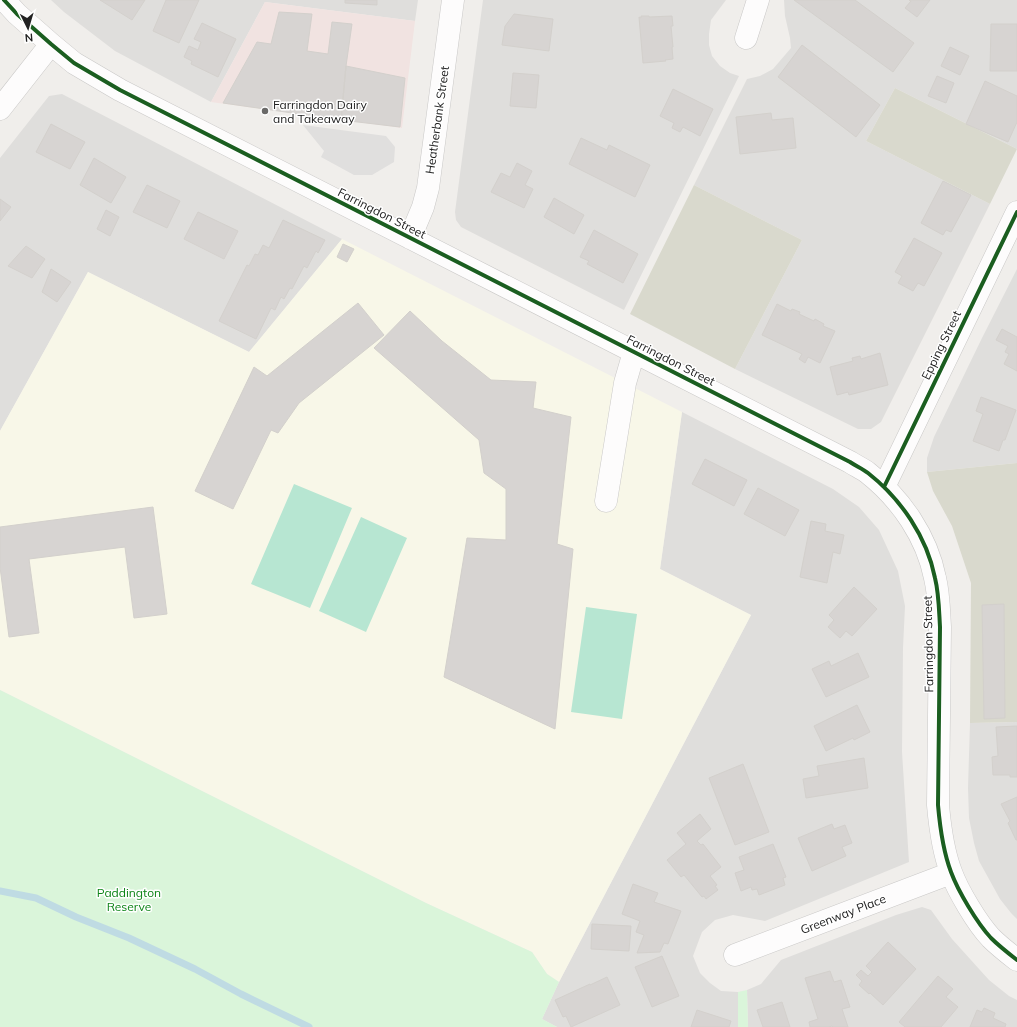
<svg xmlns="http://www.w3.org/2000/svg" width="1017" height="1027" viewBox="0 0 1017 1027" font-family="Mulish,sans-serif">
<style>
.residential{fill:#dfdedc}
.commercial{fill:#f1e3e1}
.education{fill:#f8f7e8}
.construction{fill:#d9d9cd}
.park{fill:#daf5da}
.pitch{fill:#b7e6d2}
.parking{fill:#e0dfde}
.lines{fill:none;stroke-linecap:round;stroke-linejoin:round}
.stream{stroke:#bfdbe3;stroke-width:7}
.building{fill:#d7d4d2;stroke:#d3d0cc}
.minor-casing{stroke:#c9c8c7;stroke-width:23}
.minor{stroke:#fdfcfc;stroke-width:22}
.cycleway-casing{stroke:#fff;stroke-width:6}
.cycleway{stroke:#1b5e20;stroke-width:4}
.poi-dot{fill:#6a6968;stroke:#fff;stroke-width:1.5}
.labels{text-anchor:middle;dominant-baseline:central;stroke-width:3;stroke-linejoin:round;paint-order:stroke}
.poi-label{font-size:12px;fill:#222;stroke:#fff;text-anchor:start}
.street-label{font-size:12px;fill:#222;stroke:#fff}
.park-label{font-size:12px;fill:#0c8416;stroke:#fff}
</style>
<rect width="100%" height="100%" fill="#f0eeeb"/>
<path class="residential" d="M51,0h367l-3,21 -150,-19 -54,100 -96,-51 -51,-39z
M483,0h243l-15,20 -2,14v11l3,11 8,10 10,7 9,3 -115,234 -163,-83 -5,-7 -1,-8z
M784,0h233v149l-122,-61 -29,53 124,63 -109,218 -10,7h-13l-123,-60 67,-129 -108,-55 53,-106 13,-3 13,-7 18,-21 -1,-10 -5,-22z
M62,94l280,145 -93,113 -161,-80 -88,159v-273l49,-62z
M1017,269v194l-90,9v-14l7,-21 48,-99z
M682,412l151,77 26,18 20,23 19,41 7,35 -2,42 -1,104 7,110 -144,59 -32,-6 -18,5 -13,12 -9,24 7,17 10,10 11,8 17,1v35h-181l-15,-8 17,-37 192,-367 -91,-46z
M1017,722v197l-6,-6 -11,-14 -21,-38 -5,-18 -5,-25 -1,-30 2,-65z
M922,907l9,3 21,29 37,41 20,16 8,4v27h-269l-1,-37 14,-6 20,-24 115,-45z"/>
<path class="commercial" d="M265,2l150,19 -13,107 -191,-26z"/>
<path class="education" d="M342,239l340,173 -22,157 91,46 -192,367 -12,-8 -15,-22 -106,-49 -426,-213v-259l88,-159 161,80z"/>
<path class="construction" d="M895,88l122,61 -27,55 -124,-63z
M694,185l108,55 -67,129 -105,-55z
M1017,463v259l-47,1 1,-140 -19,-57 -19,-35 -6,-19z"/>
<path class="park" d="M0,690l426,213 106,49 15,22 12,8 -17,37 15,8h-557z
M747,990l1,37h-10v-35z"/>
<path class="pitch" d="M294,484l58,24 -42,100 -59,-24z
M361,517l46,21 -41,94 -47,-21z
M586,607l51,7 -15,105 -51,-7z"/>
<path class="parking" d="M303,125l83,11 9,11 -1,15 -22,13h-18l-33,-18 3,-6z"/>
<g class="lines">
<path class="stream" d="M0,891l36,7 40,19 53,21 66,31 46,25 68,33"/>
</g>
<path class="building" d="M100,0h45l-13,20z
M166,0h33l-20,43 -26,-12z
M345,0h32v5l-32,-2z
M794,0h61l59,43 -21,29z
M909,0h21l-13,17 -12,-9 6,-7z
M279,12l33,2 -5,37 21,3 4,-32 20,2 -6,42 -5,54 -118,-17 34,-61 14,2z
M514,14l39,5 -4,32 -47,-6 3,-19z
M641,16h8v1l23,-1 1,10h-2l2,21h-1l1,12 -8,1 1,1 -23,2 -4,-46 2,1z
M202,23l34,16 -18,38 -27,-13 1,-3 -8,-4 5,-11 9,4 3,-8 -7,-3z
M991,24h26v47h-27z
M802,45l78,60 -24,32 -78,-60z
M950,47l19,9 -9,19 -19,-9z
M346,66l59,12 -5,49 -59,-7z
M513,73l26,2 -3,33 -26,-2z
M937,76l17,7 -8,20 -18,-7z
M985,81l32,15v26l-9,20 -42,-18z
M673,89l40,20 -13,27 -17,-9 -3,5 -8,-4 2,-5 -14,-7z
M771,113l1,7 21,-2 3,30 -56,6 -4,-37z
M51,124l34,18 -15,27 -34,-17z
M581,138l26,12 2,-5 41,20 -15,32 -66,-33z
M94,158l32,19 -15,26 -31,-18z
M517,163l15,8 -7,14 8,4 -9,19 -33,-16 10,-19 9,4z
M943,181l28,14 -20,37 -5,-2 -3,5 -22,-12z
M147,185l33,16 -13,27 -34,-16z
M554,198l30,17 -10,19 -30,-17z
M0,199l11,8 -11,14z
M106,210l13,7 -9,19 -13,-7z
M198,212l40,19 -14,28 -40,-20z
M283,220l42,20 -7,13 -2,-2 -9,17 -3,-2 -12,23 -2,-1 -6,11 -3,-2 -6,13 -4,-2 -15,31 -37,-18 28,-56 2,1 6,-12 3,1 5,-10 6,3z
M594,230l44,24 -15,29 -36,-19 2,-3 -9,-4z
M914,238l28,15 -18,33 -6,-3 -5,8 -15,-8 4,-7 -7,-4z
M343,244l11,5 -7,13 -10,-5z
M26,246l19,13 -13,19 -24,-12z
M51,269l20,13 -14,20 -15,-10z
M358,303l26,32 -85,68 -21,30 -7,-3 -38,79 -38,-18 59,-124 13,9z
M777,304l14,7 1,-2 8,3 -1,2 15,7 1,-2 9,5 -1,2 12,5 -15,32 -12,-6 -3,6 -6,-4 3,-5 -40,-19z
M410,311l32,30 49,39 45,2 -3,26 38,9 -14,127 16,5 -18,180 -111,-52 23,-139 39,2v-51l-22,-16 -5,-33 -105,-92z
M1002,329l15,8v34l-13,-7 5,-10 -4,-2 3,-6 -12,-6z
M880,353l8,32 -39,10 -1,-3 -11,3 -7,-28 23,-6 -1,-3 8,-2 1,3z
M981,397l35,13 -11,30h-2l-4,11 -26,-10 10,-27 -7,-3z
M705,459l42,21 -13,26 -42,-22z
M758,488l41,22 -14,26 -41,-22z
M153,507l14,107 -33,4 -9,-71 -96,12 10,74 -30,4 -9,-70v-40z
M811,521l15,3 -1,7 19,4 -4,19 -7,-2 -6,31 -27,-6z
M854,587l23,22 -25,27 -6,-5 -6,7 -12,-11 6,-7 -5,-5z
M1004,604l1,114 -21,1 -2,-114z
M858,653l11,24 -43,20 -14,-28 17,-8 2,5z
M857,705l13,27 -16,8 -1,-2 -27,13 -12,-25z
M1017,726v51h-7v-2h-17l-1,-18 6,-1 -2,-29z
M864,758l4,30 -62,10 -3,-19 16,-3 -2,-10z
M743,764l26,68 -34,13 -26,-67z
M1017,797v43h-1l-8,-17 2,-2 -9,-17z
M700,814l11,15 -14,12 4,4 2,-1 18,23 -11,9 7,9 -2,1 3,4 -12,9 -2,-3 -2,1 -18,-22 -3,2 -14,-17 19,-16 -9,-11z
M832,824l2,5 11,-4 7,18 -10,4 4,9 -34,15 -14,-33z
M773,844l13,33 -3,1 2,7 -26,10 -2,-6 -5,1 -1,-3 -10,4 -6,-18 9,-3 -5,-13z
M633,884l25,9 -4,9 27,9 -13,33 -4,-1 -4,9 -23,1 7,-18 -8,-3 4,-11 -18,-7z
M592,924l39,2 -2,25 -38,-2z
M888,942l28,27 -33,36 -13,-12 -1,1 -10,-9 3,-4 -6,-6 5,-5 7,6 4,-4 -6,-6z
M662,956l17,40 -27,11 -17,-40z
M830,971l4,11 7,-2 9,27 -8,2 6,18h-15l-1,-1 -3,1h-19l-1,-5 9,-3 -13,-41z
M938,976l15,13 -7,8 12,10 -17,20h-36l-6,-5z
M607,977l13,28 -49,22 -5,-11 -3,1 -8,-17 35,-16v1z
M782,1002l8,25h-27l-6,-17z
M984,1008l11,5 -2,5 13,6 -1,3h-35l7,-17 5,2z
M697,1010l34,11 -2,6h-38z"/>
<g class="lines">
<g class="minor-casing">
<path id="minor" d="M4,0l13,14 34,30 23,19 46,27 730,372c6,4 13,7 18,11 33,26 59,64 67,105 4,16 4,33 5,49l-2,178c2,23 5,46 13,67 7,19 26,51 40,66 8,8 17,15 26,22
M746,38l12,-38
M0,109l51,-65
M410,238l13,-31 5,-19 25,-188
M884,487l133,-275
M606,501l19,-118 9,-31
M735,955l216,-82"/>
</g>
<use href="#minor" class="minor"/>
<g class="cycleway-casing">
<path id="cycleway" d="M4,0l13,14 34,30 23,19 46,27 730,372c6,4 13,7 18,11 33,26 59,64 67,105 4,16 4,33 5,49l-2,178c2,23 5,46 13,67 7,19 26,51 40,66 8,8 17,15 26,22
M884,487l133,-275"/>
</g>
<use href="#cycleway" class="cycleway"/>
</g>
<circle class="poi-dot" cx="265" cy="111" r="4"/>
<g class="labels">
<g class="poi-label">
<text x="273" y="104">Farringdon Dairy<tspan x="273" dy="14">and Takeaway</tspan></text>
</g>
<g class="street-label">
<text transform="translate(437 120) rotate(-82)">Heatherbank Street</text>
<text transform="translate(382 213) rotate(27)">Farringdon Street</text>
<text transform="translate(941 345) rotate(-64)">Epping Street</text>
<text transform="translate(671 360) rotate(27)">Farringdon Street</text>
<text transform="translate(928 644) rotate(-91)">Farringdon Street</text>
<text transform="translate(843 914) rotate(-21)">Greenway Place</text>
</g>
<g class="park-label">
<text x="129" y="892">Paddington<tspan x="129" dy="14">Reserve</tspan></text>
</g>
</g>
<g transform="translate(28 28) rotate(175)" stroke="#ffffff" stroke-width="3" paint-order="stroke">
<path d="M0-3L7 15L0 10L-7 15Z" fill="#222222"/>
<text y="-6" font-size="11" font-weight="bold" text-anchor="middle" fill="#222222">N</text>
</g>
</svg>
